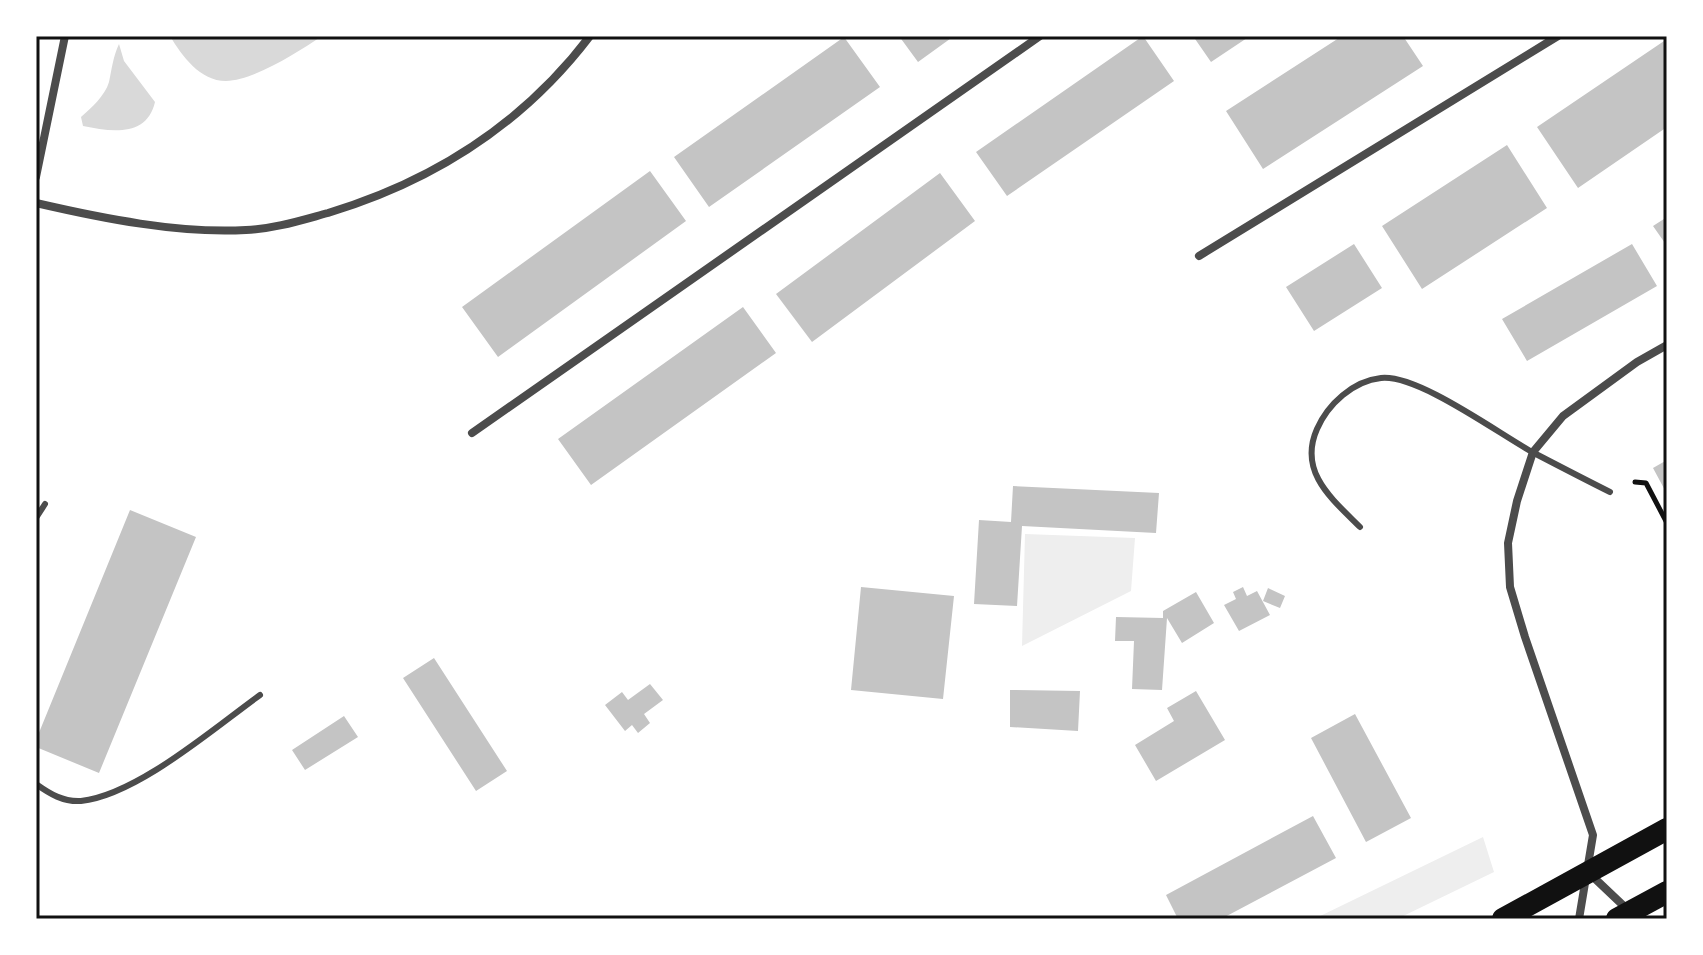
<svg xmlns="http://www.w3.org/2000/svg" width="1703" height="955" viewBox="0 0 1703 955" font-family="'Roboto Condensed',sans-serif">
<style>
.green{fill:#eee}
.water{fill:#d9d9d9}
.building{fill:#c4c4c4}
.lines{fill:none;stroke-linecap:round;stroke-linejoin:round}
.path{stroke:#111;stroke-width:5}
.service{stroke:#4c4c4c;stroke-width:6}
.minor{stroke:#4c4c4c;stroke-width:8}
.trunk{stroke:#111;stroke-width:22}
.neatline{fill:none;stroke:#111;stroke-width:3}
</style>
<rect width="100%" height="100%" fill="#fff"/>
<path class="green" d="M1025,534l110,4 -4,53 -109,55z
M1483,837l11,35 -97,47h-83z"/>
<path class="water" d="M170,36h152c-24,16 -67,44 -96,45 -26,0 -44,-25 -56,-45z
M119,44l5,17 31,41c-8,35 -43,30 -72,24l-2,-9c10,-9 24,-21 28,-35 3,-14 4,-25 10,-38z"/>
<path class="building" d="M899,36h55l-36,26z
M1143,36l31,45 -167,115 -31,-44z
M1193,36h57l-39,26z
M1342,36h61l20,30 -160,103 -37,-58z
M844,37l36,50 -171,120 -35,-50z
M1667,39v88l-89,61 -41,-61z
M1507,145l40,63 -125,81 -40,-63z
M650,171l36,50 -188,136 -36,-50z
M940,173l35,48 -163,121 -36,-48z
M1667,217v29l-14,-20z
M1354,244l28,44 -68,43 -28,-44z
M1632,244l25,42 -130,75 -25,-42z
M743,307l33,46 -185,132 -33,-46z
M1667,460v34l-14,-26z
M1013,486l146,7 -3,40 -134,-7 -5,80 -43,-2 5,-84 32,2z
M130,510l66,27 -97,236 -63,-26v-7z
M861,587l93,9 -11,103 -92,-9z
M1243,587l4,9 10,-5 13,24 -31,16 -15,-26 12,-6 -3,-7z
M1268,588l17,8 -5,12 -17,-7z
M1196,592l18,31 -32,20 -15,-25 -5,72 -30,-1 2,-48h-19l1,-24 47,1v-7z
M434,658l73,113 -31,20 -73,-113z
M650,684l13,16 -19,14 6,9 -12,10 -6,-8 -7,6 -20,-26 17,-13 6,8z
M1010,690l70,1 -2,40 -68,-4z
M1196,691l29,49 -69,41 -21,-36 39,-24 -7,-13z
M1355,714l56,104 -45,24 -55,-104z
M344,716l14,21 -53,33 -13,-20z
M1313,816l23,42 -115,61h-43l-12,-24z"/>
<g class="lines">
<path class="path" d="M1635,482l11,1 21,40"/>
<path class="service" d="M36,518l9,-14
M1360,527c-28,-28 -62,-55 -43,-98 11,-25 36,-48 64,-51 37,-4 118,56 153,75 25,13 50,26 76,39
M36,784c14,10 27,18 45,17 56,-6 133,-73 179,-106"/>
<path class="minor" d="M36,177l29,-141
M36,203c65,15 143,31 210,27 28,-1 56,-10 82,-17 106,-32 195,-89 262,-177
M1199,256l359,-220
M472,433l568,-397
M1589,873l39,37
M1579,919l14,-84 -68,-198 -15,-50 -2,-44 9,-42 16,-49 30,-36 74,-54 30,-17"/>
<path class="trunk" d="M1503,919l164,-90
M1617,919l50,-27"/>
</g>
<rect width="1703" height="955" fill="none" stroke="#ffffff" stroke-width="76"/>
<rect x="38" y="38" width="1627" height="879" class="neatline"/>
</svg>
